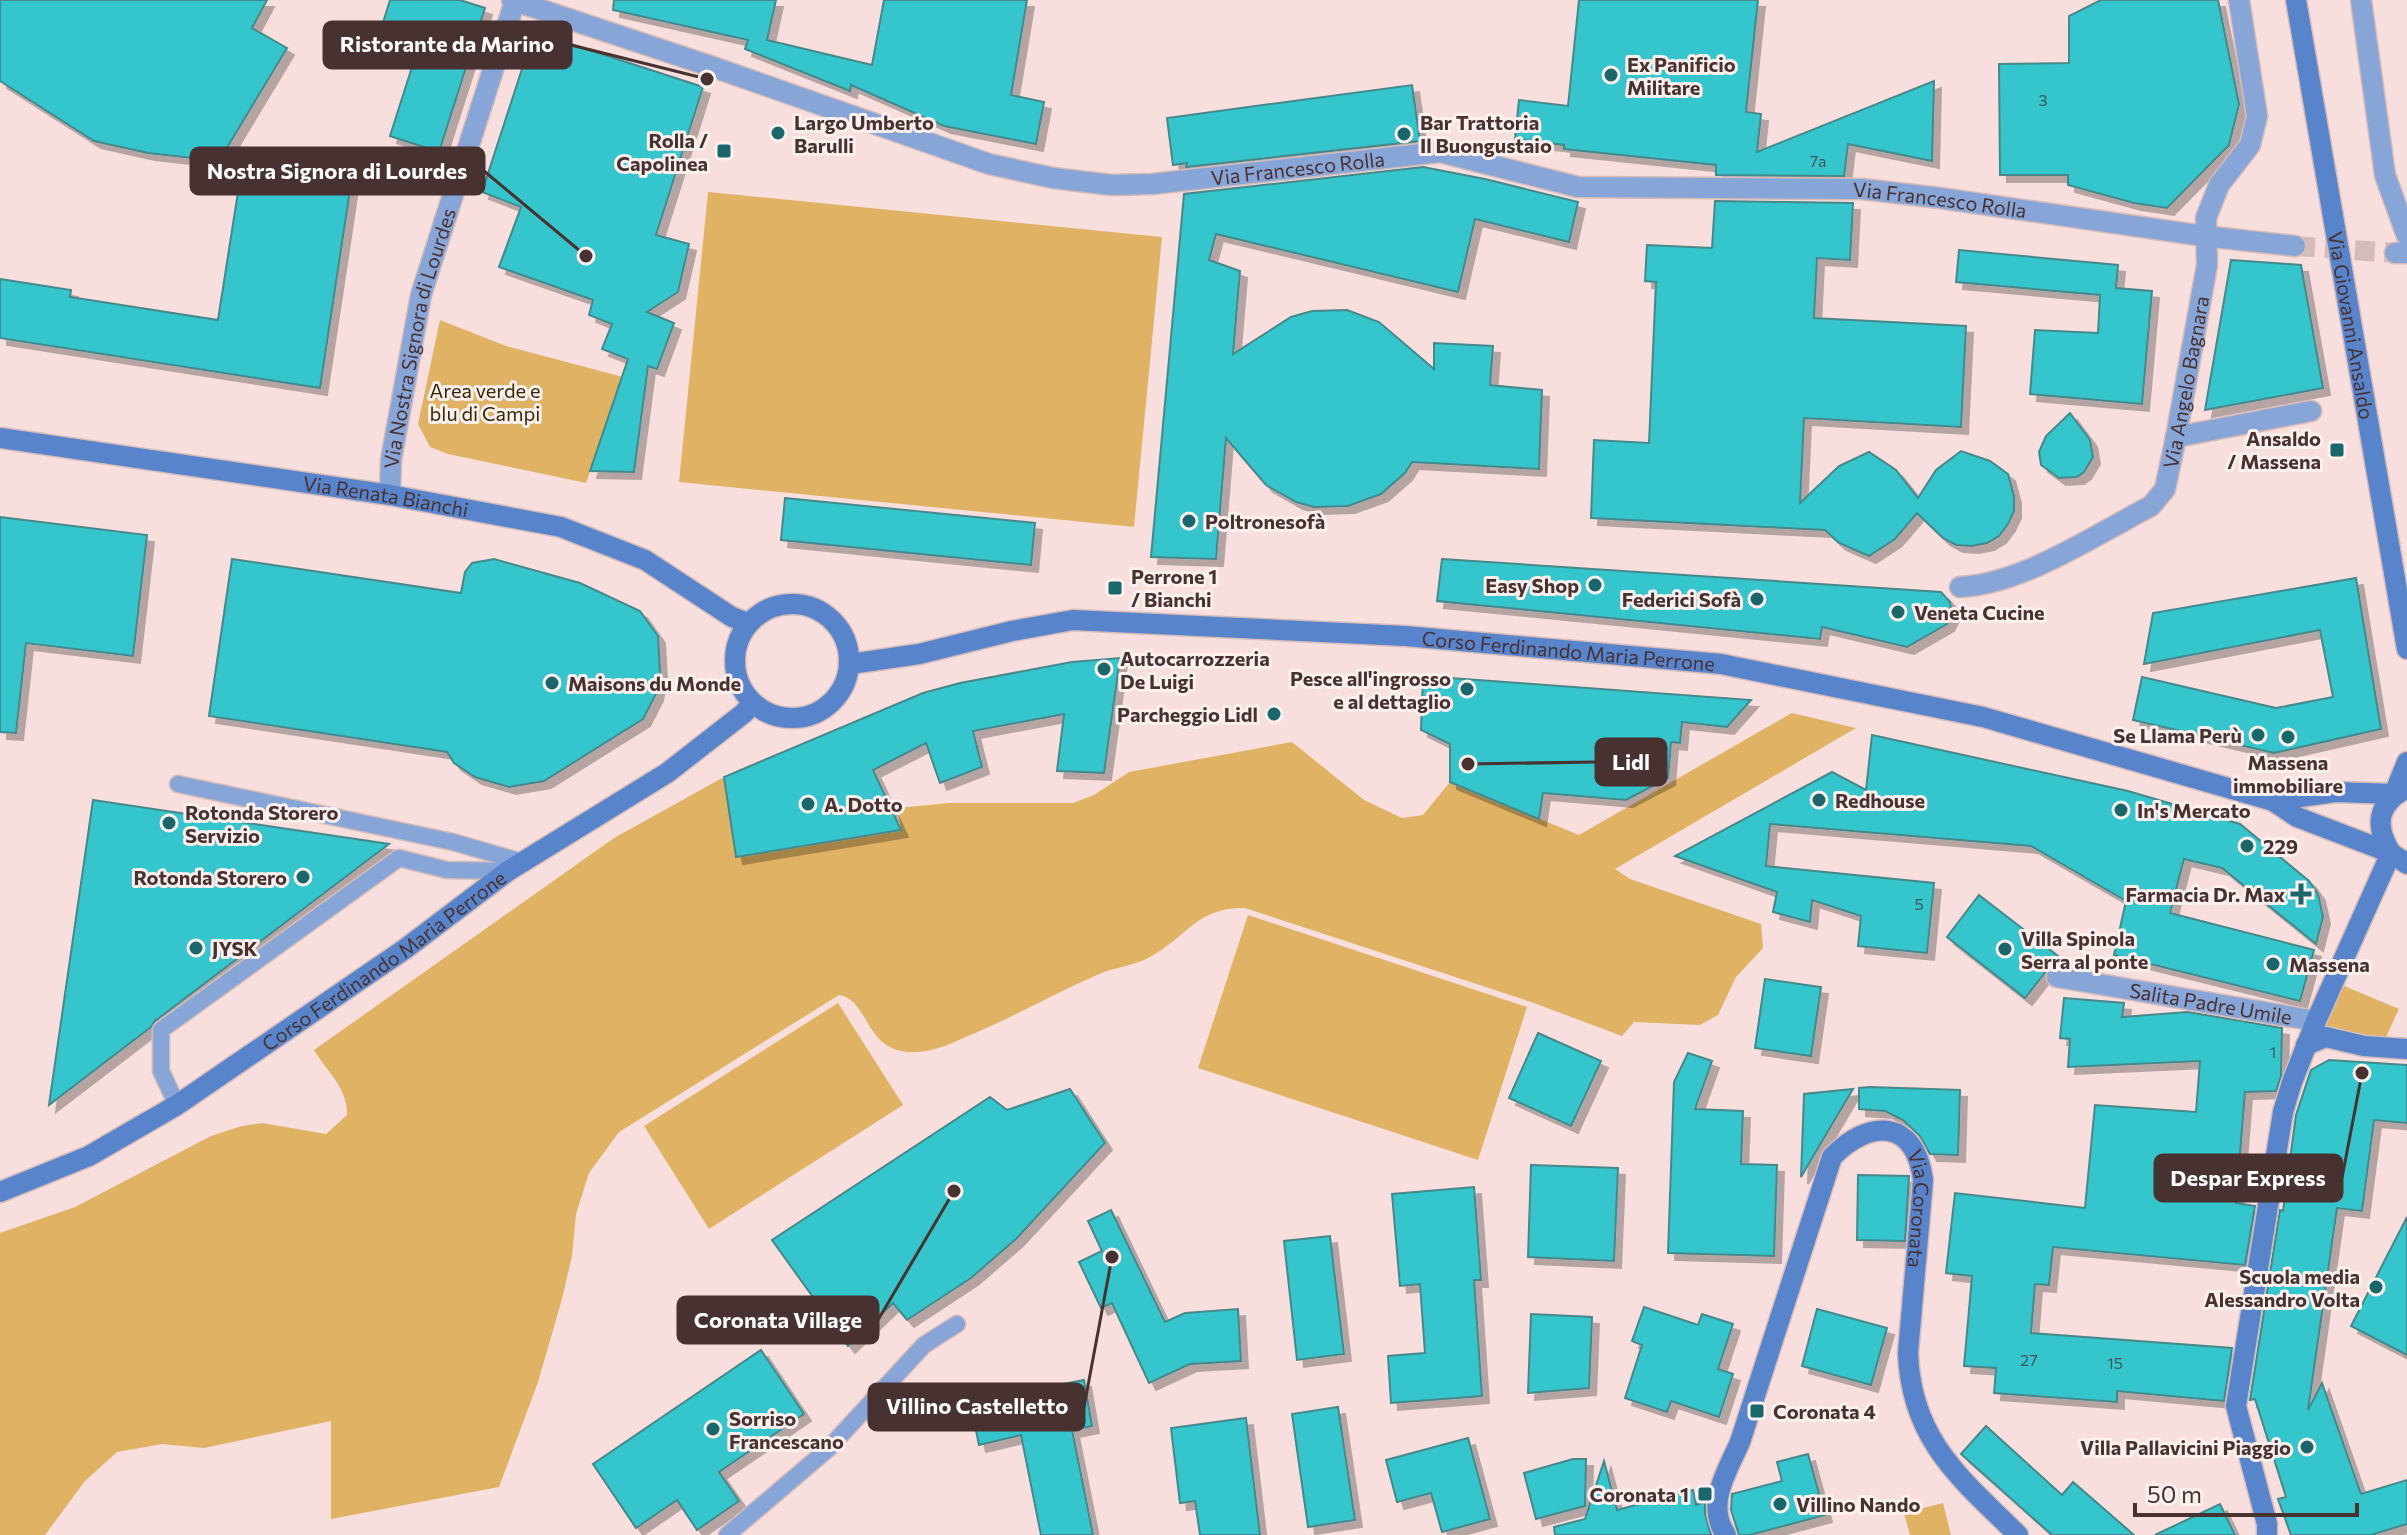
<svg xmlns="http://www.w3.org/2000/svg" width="2407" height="1535" viewBox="0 0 2407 1535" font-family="Commissioner,sans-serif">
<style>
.green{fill:#dfb264}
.building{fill:#34c5cc;stroke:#46888b;stroke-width:2;filter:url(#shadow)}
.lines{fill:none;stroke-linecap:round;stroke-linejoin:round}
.street-tunnel{stroke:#d5bcbb;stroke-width:20;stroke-dasharray:20 10;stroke-linecap:butt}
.lane-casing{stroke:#d5bcbb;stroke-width:19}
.street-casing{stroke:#d5bcbb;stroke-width:23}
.secondary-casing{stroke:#d5bcbb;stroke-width:23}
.lane{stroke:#87a5d6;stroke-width:16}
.street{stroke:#87a5d6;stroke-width:20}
.secondary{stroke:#5884cc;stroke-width:20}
.poi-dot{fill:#1a676b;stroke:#fcf0ef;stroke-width:3}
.labels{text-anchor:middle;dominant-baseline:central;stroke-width:6;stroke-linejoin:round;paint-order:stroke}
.number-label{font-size:16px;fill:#435658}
.poi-label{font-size:20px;font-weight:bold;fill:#483131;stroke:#fcf0ef;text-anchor:start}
.street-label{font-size:20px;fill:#483131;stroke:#fcf0ef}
.park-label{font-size:20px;fill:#3a2701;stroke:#fcf0ef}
.leader{fill:none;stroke:#483131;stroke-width:3}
.callout-dot{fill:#483131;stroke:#fcf0ef;stroke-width:3}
.callout{fill:#483131;stroke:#483131;stroke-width:3}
.callout-label{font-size:22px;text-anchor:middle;font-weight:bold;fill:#fff}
</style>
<defs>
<filter id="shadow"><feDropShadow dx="7" dy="7" stdDeviation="0" flood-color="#0004"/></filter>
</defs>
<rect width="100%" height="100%" fill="#f8dfde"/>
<path class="green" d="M708,192l454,45 -28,290 -455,-45z
M440,320l66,26 117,31 -37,106 -138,-29 -18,-7 -12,-23z
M1792,713l64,15 -241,141 15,10 131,45 2,24 -27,29 -18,38 -18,10 -66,-3 -12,14 -91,-34 -286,-94c-48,-1 -57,28 -95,49 -16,9 -36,10 -53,18 -41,18 -80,40 -122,58 -19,8 -37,18 -58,19 -54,3 -46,-52 -78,-57l-220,137 -30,41 -13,41 -4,42 -10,43 -24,83 -39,105 -168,32v-98l-127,27 -42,-4 -45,8 -32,29 -40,54h-45v-302l75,-26 136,-71 31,-10 20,-3 64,11 21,-19c1,-27 -20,-43 -33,-65l300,-212 110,-61 13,80 164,-26 -3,-23 51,-5h124l21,-8 35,-23 163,-30 72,58 38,18 21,-3 27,-33 129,53z
M1248,915l279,92 -49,153 -280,-92z
M2342,985l57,24 -14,30 -62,-13z
M838,1003l65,102 -194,124 -65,-103z
M1943,1503l8,32h-41l-6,-22z"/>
<path class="building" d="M0,0h267l-15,28 35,20 -68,113 -71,-8 -54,-12 -94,-60z
M390,0h70l25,8 -46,144 -49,-16 30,-94 -39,-13z
M614,0h162l-9,40 105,25 12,-65h143l-16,95 33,7 -8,42 -92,-18 -93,-41 -1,6 -105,-42 3,-9 -135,-30z
M1579,0h179l-12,112 15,2 -4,38 177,-71 -2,80 -84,-17 -4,32 -128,-1v-10l-152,-16v-4l-49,-6 4,-39 49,6z
M2101,0h117l21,104 -10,41 -62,63 -33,-5 -66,-18v-10h-68l-1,-111 70,-1v-47z
M534,32l169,55 -47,148 33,9 -11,48 -31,20 27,11 -17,46 -9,-3 -14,106 -44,-1 38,-112 -26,-10 10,-25 -23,-9 4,-15 -94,-33 22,-60 -39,-15z
M1412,85l8,56 -234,26 1,-4 -14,2 -6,-47z
M243,160l109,17 -32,211 -320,-50v-59l71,11 -1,7 148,23z
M1423,167l62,12 93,23 -9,40 -94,-23 -17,73 -242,-58 -7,26 31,11 -7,83 58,-37 21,-6 35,-1 32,12 55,47v-26l59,3 -3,39 52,5 -3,79 -127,-7 -7,11 -24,21 -33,12 -34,1 -18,-5 -30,-17 -40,-47 -10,121 -65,-2 33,-363z
M1715,201l138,2 -3,57 -33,-2 -3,60 152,8 -5,101 -157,-9 -4,85 39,-37 30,-14 27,18 22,28 18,-28 25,-19 29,10 18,13 6,22v15l-6,13 -9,12 -12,7 -15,3 -16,-1 -13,-7 -26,-25 -22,26 -26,17 -30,-13 -14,-13 -234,-12 3,-78 55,3 7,-161 -11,-1 2,-36 65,3z
M1959,250l159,15 -2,23 36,3 -10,113 -112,-10 5,-64 63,3 2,-38 -144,-13z
M2231,260l70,5 22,123 -118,22z
M2070,413l20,27 3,17 -9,15 -7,5 -18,1 -18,-13 -2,-13 7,-16z
M785,498l250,25 -4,42 -250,-25z
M0,517l147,18 -14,121 -107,-13 -10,90 -16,-1z
M232,559l229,34 4,-21 7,-9 22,-4 86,24 60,28 18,25 2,36 -4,22 -13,25 -99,62 -35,6 -34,-10 -21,-14 -7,-11 -238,-36z
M1442,559l499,33 9,10 2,12 -5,10 -40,23 -85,-20 -2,12 -383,-38z
M2356,578l25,151 -107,24 -141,-33 9,-43 134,31 57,-11 -13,-67 -176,34 9,-51z
M1120,658l-16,115 -47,-2 7,-57 -91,17 9,36 -42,16 -14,-40 -53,27 28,60 -165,27 -12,-80 199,-84 37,-10 112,-21z
M1423,676l328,24 -24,27 -45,-5 -2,21 -9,-1 -3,36 -42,22 -83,-7 -4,26 -89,-37v-38l-29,-14z
M1872,735l256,56 112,33 69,57 9,13 5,23 -7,27 -94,-76 -38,-9 -14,54 144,37 -14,51 -186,-46 12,-54 -95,-55 -261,-22 -4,42 168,17 -7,70 -69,-7 3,-30 -49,-16 -2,22 -37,-10 4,-20 -102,-36 157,-84 34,18z
M93,800l296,44 -234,177 -4,6 -102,78z
M1979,895l79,61 -33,42 -78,-61z
M1765,979l56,8 -10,69 -56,-8z
M2064,998l60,5 -2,14 66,-5 94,16 -1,48 -5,15 -31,1 -9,111 19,3 -10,59 -192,-18 -4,38 -14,-1 -4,49 201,15 -8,53 -107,-10v11l-123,-9 2,-25 -32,-2 8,-90 -26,-3 9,-80 130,15 10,-103 101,7 4,-51 -132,6 2,-28 -10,-1z
M1538,1033l63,28 -30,65 -62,-28z
M1688,1053l24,8 -17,48 48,2 -2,53 36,1 -3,91 -106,-3 6,-171z
M2329,1060l78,5v58l-33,-3 -12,91 -25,-3 -29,202 14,-27 39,111 46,-14v44l-36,11h-80l-13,-36 8,-2 -31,-98 -5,1 30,-190 3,1 13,-96 15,-45z
M1870,1087l90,3 -2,65 -28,-1 -10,-18 -17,-16 -18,-9 -26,-2v-21z
M1070,1089l35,54 -89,96 -45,39 -64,42 -14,-17 -45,43 -76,-106 218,-143 17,13z
M1853,1089l-22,37 -30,51 3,-83z
M1531,1165l87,3 -4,93 -86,-4z
M1858,1175l51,1 -4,65 -48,-1z
M1474,1187l7,93h-7l8,116 -91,7 -3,-47 37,-3 -5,-69 -20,2 -8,-92z
M1111,1210l54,112 20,-9 53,-4 3,52 -51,3 -41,19 -37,-80 -11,5 -22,-46 23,-11 -14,-30z
M2407,1217v138l-56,-29z
M1330,1236l14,118 -47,6 -13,-119z
M1644,1307l54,18 4,-11 31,10 -15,45 15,5 -14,43 -48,-16 -4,11 -42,-14 17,-53 -10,-4z
M1817,1309l70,19 -16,57 -69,-19z
M1531,1314l61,3 -3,71 -61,5z
M761,1350l43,64 -85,58 20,29 -42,29 -20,-30 -41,28 -43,-64z
M1084,1380l8,46 -20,4 21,105h-52l-20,-100 -42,10 -9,-43z
M1338,1407l17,113 -47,7 -16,-113z
M1246,1418l14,117h-60l-5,-34 -15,2 -9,-75z
M1986,1426l76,69 11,-13 61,53h-82l-91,-81z
M1468,1438l22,81 -48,13 -11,-39 -34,9 -11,-42z
M1808,1454l17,61 -75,20h-11l-8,-25 1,-16 50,-13 -5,-19z
M1573,1459h13l-1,47 -49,13 -12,-46z
M1604,1461l13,49 76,-20 3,15 9,-3v12l6,21h-156l-1,-8 31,-8z
M2220,1504l15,31h-80z"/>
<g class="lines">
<path class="street-tunnel" d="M2295,246l100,7"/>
<g class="lane-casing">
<path id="lane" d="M178,784l275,58 69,20
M177,1105l-16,-34v-41l238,-172 48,12 61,1
M727,1535l101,-86 96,-104 33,-21"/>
</g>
<g class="street-casing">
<g id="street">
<path id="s1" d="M512,0l204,68 273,96 64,14 59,7 40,-1 288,-32 138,35 284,2 78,9 264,38 91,10"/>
<path d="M2361,0l24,175 22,61"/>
<path d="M2395,253h12"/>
<path d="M2176,437l135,-26"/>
<path id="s2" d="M390,495l1,-35 30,-165 94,-294"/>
<path id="s3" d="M1960,587c63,-3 135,-52 191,-81l14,-17 11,-52 31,-172 -1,-47 13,-33 31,-40 7,-29 -18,-116"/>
<path id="s4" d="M2057,977l259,44"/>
</g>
</g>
<g class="secondary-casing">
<g id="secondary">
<path id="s5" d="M2296,0l111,649"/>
<path id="s6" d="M0,438l390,57 171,32 84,33 87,57 16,6"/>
<circle cx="792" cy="661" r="57"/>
<path id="s7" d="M850,664l69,-10 93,-23 61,-11 332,16 316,28 262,53 290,84 24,16 94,36 16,11"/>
<path d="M2394,794l13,-32"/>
<path d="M2273,801l62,-9 59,2"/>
<path d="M2391,853c-17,-27 -14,-50 16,-65"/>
<path d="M2306,1045l20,-8 38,9 43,3"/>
<path id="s8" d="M0,1192l89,-36 88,-51 228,-156 103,-78 159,-98 77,-60 9,-10"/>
<path id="s9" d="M1726,1535c-21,-31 1,-63 14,-93l92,-285c38,-39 83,-38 91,23l-15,173c3,87 53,126 110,182"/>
<path d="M2267,1535v-11l-31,-118 47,-294 9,-30 24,-61 75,-168"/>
</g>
</g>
<use href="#lane" class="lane"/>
<use href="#street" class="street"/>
<use href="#secondary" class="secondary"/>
</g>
<g class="poi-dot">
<circle cx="1611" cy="75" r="8"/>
<circle cx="778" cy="133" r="8"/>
<circle cx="1404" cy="134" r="8"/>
<rect x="716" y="143" width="16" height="16" rx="4"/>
<rect x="2329" y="442" width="16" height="16" rx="4"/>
<circle cx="1189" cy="521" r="8"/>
<circle cx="1595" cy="585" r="8"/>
<rect x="1107" y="580" width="16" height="16" rx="4"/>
<circle cx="1757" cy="599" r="8"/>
<circle cx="1898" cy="612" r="8"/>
<circle cx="1104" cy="669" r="8"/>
<circle cx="552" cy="683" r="8"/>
<circle cx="1467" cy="689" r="8"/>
<circle cx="1274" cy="714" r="8"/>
<circle cx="2258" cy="735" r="8"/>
<circle cx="2288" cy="737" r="8"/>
<circle cx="1819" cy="800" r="8"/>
<circle cx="808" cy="804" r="8"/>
<circle cx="2121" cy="810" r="8"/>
<circle cx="169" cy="823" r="8"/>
<circle cx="2247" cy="846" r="8"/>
<circle cx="303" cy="877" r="8"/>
<path d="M2297 882h8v8h8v8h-8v8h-8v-8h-8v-8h8z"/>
<circle cx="196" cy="948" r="8"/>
<circle cx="2005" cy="949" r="8"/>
<circle cx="2273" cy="964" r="8"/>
<circle cx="2376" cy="1287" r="8"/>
<rect x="1749" y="1403" width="16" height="16" rx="4"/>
<circle cx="713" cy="1429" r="8"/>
<circle cx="2307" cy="1447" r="8"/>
<rect x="1697" y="1486" width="16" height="16" rx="4"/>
<circle cx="1780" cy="1504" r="8"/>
</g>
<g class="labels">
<g class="number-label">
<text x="2043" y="99">3</text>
<text x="1818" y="160">7a</text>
<text x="1919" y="903">5</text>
<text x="2273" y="1051">1</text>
<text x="2029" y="1359">27</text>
<text x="2115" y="1362">15</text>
</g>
<g class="poi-label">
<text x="1627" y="64">Ex Panificio<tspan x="1627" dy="23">Militare</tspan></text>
<text x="794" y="122">Largo Umberto<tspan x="794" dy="23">Barulli</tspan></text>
<text x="1420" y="122">Bar Trattoria<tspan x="1420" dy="23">Il Buongustaio</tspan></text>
<text x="708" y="140" text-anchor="end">Rolla /<tspan x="708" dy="23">Capolinea</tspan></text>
<text x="2321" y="438" text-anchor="end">Ansaldo<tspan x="2321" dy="23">/ Massena</tspan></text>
<text x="1205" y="521">Poltronesofà</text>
<text x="1131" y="576">Perrone 1<tspan x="1131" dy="23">/ Bianchi</tspan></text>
<text x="1579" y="585" text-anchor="end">Easy Shop</text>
<text x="1741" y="599" text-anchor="end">Federici Sofà</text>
<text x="1914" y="612">Veneta Cucine</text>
<text x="1120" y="658">Autocarrozzeria<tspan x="1120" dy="23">De Luigi</tspan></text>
<text x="1451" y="678" text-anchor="end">Pesce all'ingrosso<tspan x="1451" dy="23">e al dettaglio</tspan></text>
<text x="568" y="683">Maisons du Monde</text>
<text x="1258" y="714" text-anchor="end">Parcheggio Lidl</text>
<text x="2242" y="735" text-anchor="end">Se Llama Perù</text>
<text x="2288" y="762" text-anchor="middle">Massena<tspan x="2288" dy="23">immobiliare</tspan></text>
<text x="1835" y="800">Redhouse</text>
<text x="824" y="804">A. Dotto</text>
<text x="2137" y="810">In's Mercato</text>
<text x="185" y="812">Rotonda Storero<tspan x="185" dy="23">Servizio</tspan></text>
<text x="2263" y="846">229</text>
<text x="287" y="877" text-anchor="end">Rotonda Storero</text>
<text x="2285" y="894" text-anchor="end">Farmacia Dr. Max</text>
<text x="2021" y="938">Villa Spinola<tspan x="2021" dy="23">Serra al ponte</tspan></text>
<text x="212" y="948">JYSK</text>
<text x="2289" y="964">Massena</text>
<text x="2360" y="1276" text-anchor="end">Scuola media<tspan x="2360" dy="23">Alessandro Volta</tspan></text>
<text x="1773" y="1411">Coronata 4</text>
<text x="729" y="1418">Sorriso<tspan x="729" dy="23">Francescano</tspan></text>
<text x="2291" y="1447" text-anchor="end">Villa Pallavicini Piaggio</text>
<text x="1689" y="1494" text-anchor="end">Coronata 1</text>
<text x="1796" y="1504">Villino Nando</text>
</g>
<g class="street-label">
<text stroke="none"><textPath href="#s1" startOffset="816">Via Francesco Rolla</textPath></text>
<text stroke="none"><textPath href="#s1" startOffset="1464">Via Francesco Rolla</textPath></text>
<text stroke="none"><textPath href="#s5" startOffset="330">Via Giovanni Ansaldo</textPath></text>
<text stroke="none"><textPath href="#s2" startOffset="160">Via Nostra Signora di Lourdes</textPath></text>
<text stroke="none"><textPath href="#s3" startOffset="340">Via Angelo Bagnara</textPath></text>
<text stroke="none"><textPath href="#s6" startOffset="390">Via Renata Bianchi</textPath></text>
<text stroke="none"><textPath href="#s7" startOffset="724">Corso Ferdinando Maria Perrone</textPath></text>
<text stroke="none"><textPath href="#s8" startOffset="450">Corso Ferdinando Maria Perrone</textPath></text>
<text stroke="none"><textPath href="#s4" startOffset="156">Salita Padre Umile</textPath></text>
<text stroke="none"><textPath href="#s9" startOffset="556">Via Coronata</textPath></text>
</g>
<g class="park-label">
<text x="485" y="390">Area verde e<tspan x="485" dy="23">blu di Campi</tspan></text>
</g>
</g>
<path class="leader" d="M707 79L571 45M586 256L484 171M1468 764L1596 762M2362 1073L2342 1178M954 1191L878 1320M1112 1257L1084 1407"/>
<g class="callout-dot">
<circle cx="707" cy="79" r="8"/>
<circle cx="586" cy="256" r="8"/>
<circle cx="1468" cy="764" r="8"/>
<circle cx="2362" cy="1073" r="8"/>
<circle cx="954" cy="1191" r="8"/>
<circle cx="1112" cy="1257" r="8"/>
</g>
<g class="callout">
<rect x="324" y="22" width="247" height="46" rx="8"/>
<rect x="191" y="148" width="293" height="46" rx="8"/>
<rect x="1596" y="739" width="70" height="46" rx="8"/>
<rect x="2155" y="1155" width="187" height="46" rx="8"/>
<rect x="678" y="1297" width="200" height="46" rx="8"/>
<rect x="869" y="1384" width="215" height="46" rx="8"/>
</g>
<g class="callout-label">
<text x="447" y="52">Ristorante da Marino</text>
<text x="337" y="179">Nostra Signora di Lourdes</text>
<text x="1631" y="770">Lidl</text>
<text x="2248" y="1186">Despar Express</text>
<text x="778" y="1328">Coronata Village</text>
<text x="977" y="1414">Villino Castelletto</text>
</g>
<path d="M2135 1503v12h222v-12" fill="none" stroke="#483131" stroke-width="4"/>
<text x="2147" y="1503" font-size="24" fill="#483131" stroke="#fcf0ef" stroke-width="6" paint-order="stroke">50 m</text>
</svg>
